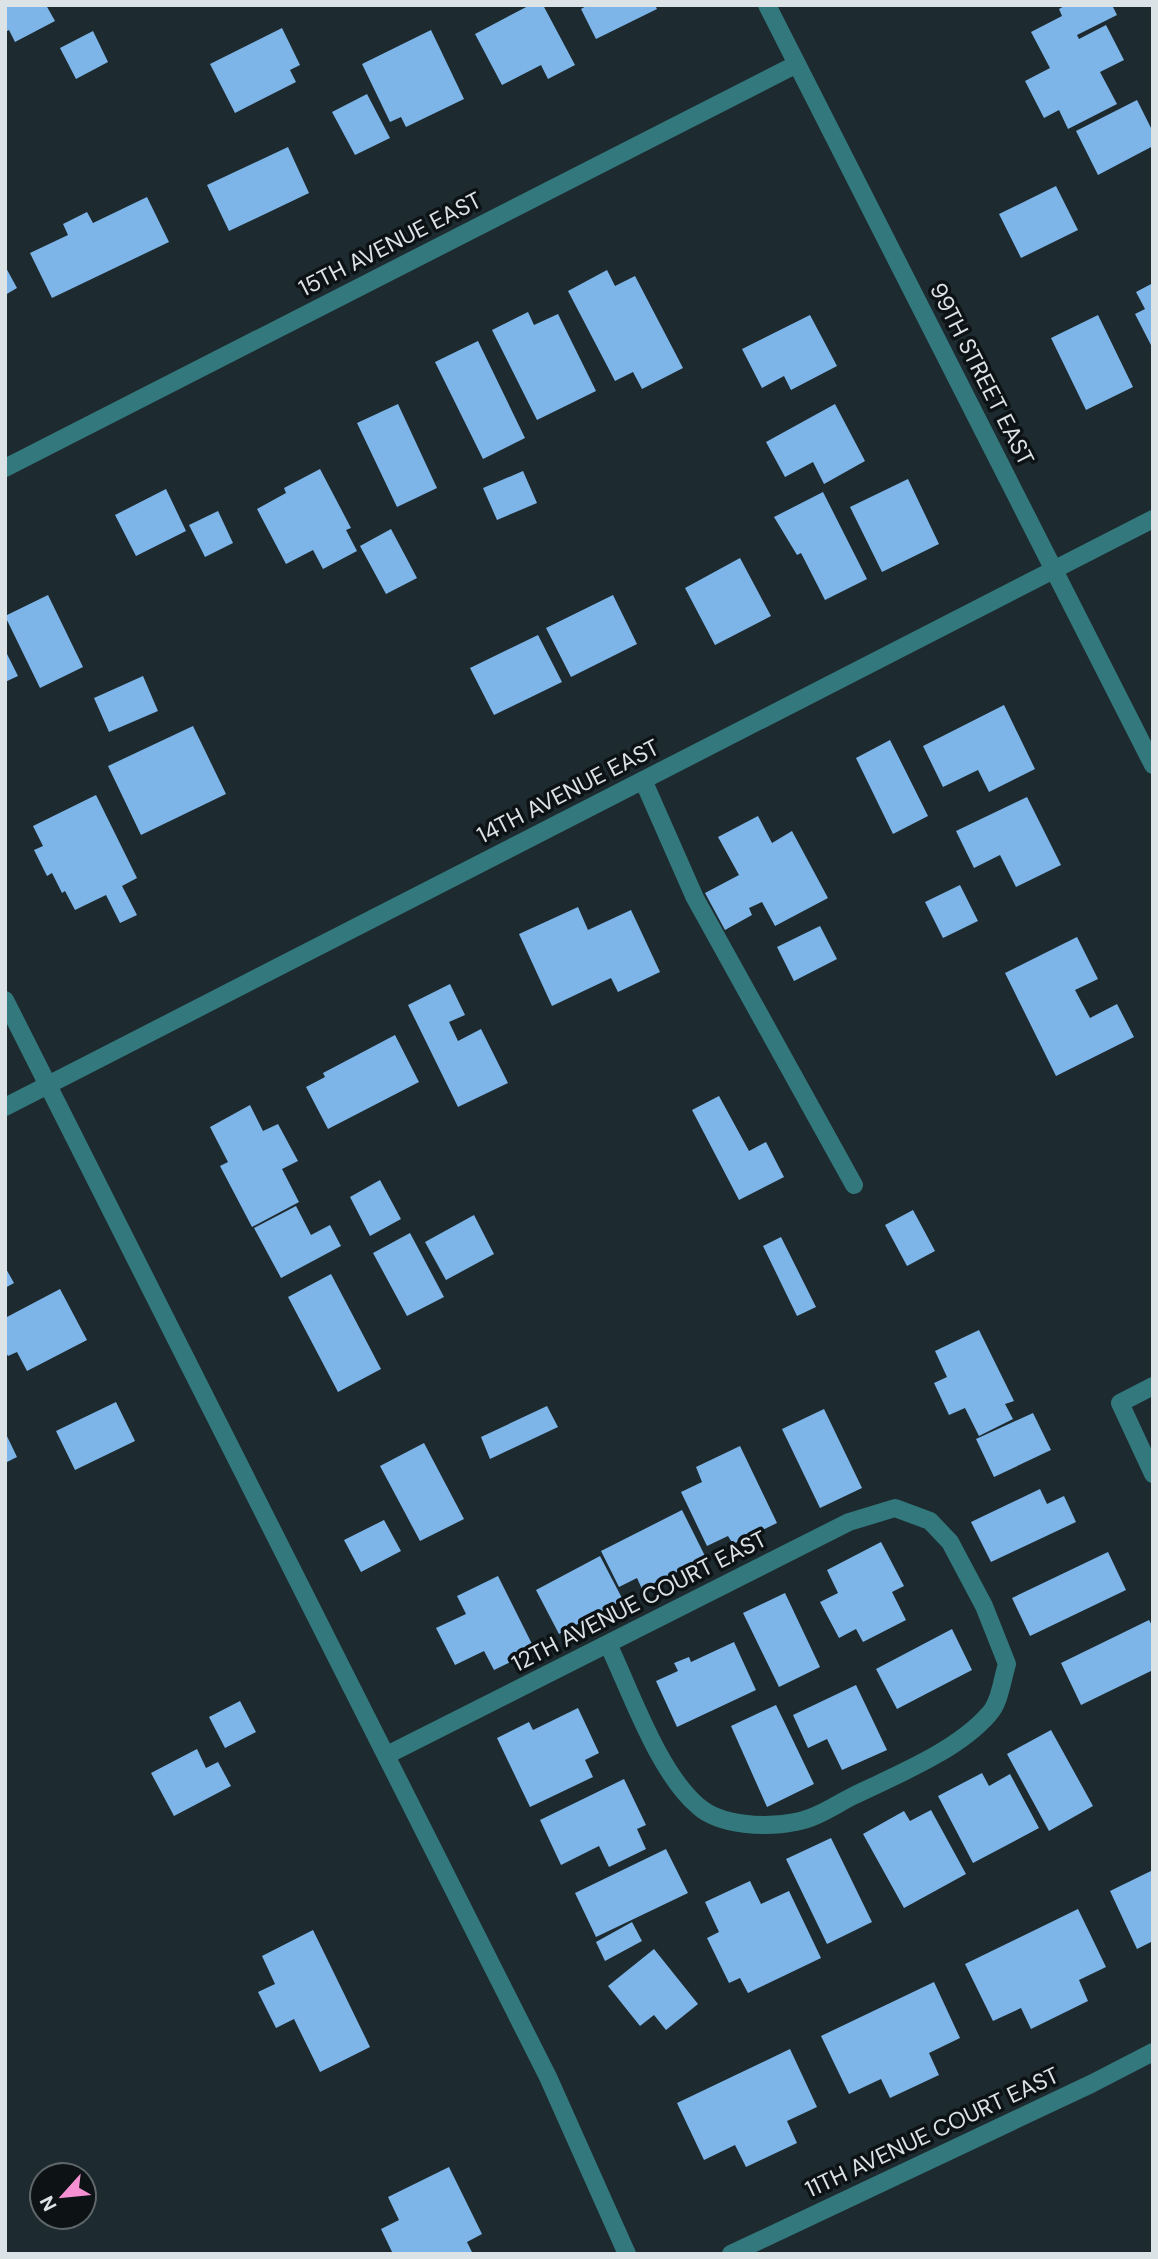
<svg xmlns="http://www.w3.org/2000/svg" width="1158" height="2259" viewBox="0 0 1158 2259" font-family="'DM Sans',sans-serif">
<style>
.building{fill:#7eb5e8}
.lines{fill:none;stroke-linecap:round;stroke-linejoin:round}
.minor{stroke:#33787c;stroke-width:18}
.labels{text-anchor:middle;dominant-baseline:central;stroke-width:7;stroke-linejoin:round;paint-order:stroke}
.street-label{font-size:23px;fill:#dbe3e7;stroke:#0d1315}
</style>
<rect width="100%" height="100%" fill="#1d2b30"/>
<path class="building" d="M5,5h41l9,16 -40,21 -6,-12 -4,2z
M530,5h13l32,60 -27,14 -7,-14 -39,20 -27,-51z
M588,5h67l2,4 -61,30 -15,-30z
M1066,5h46l5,10 -40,20 2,4 27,-14 18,35 -24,12 17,32 -49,25 -9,-19 -15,8 -19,-37 25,-13 -19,-36 31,-16 -3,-7z
M282,28l18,37 -10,5 6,12 -61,31 -25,-49z
M431,30l33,69 -58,28 -5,-10 -11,5 -28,-58z
M93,31l15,31 -32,17 -16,-31z
M367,94l23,44 -35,17 -23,-43z
M1137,100l16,32v14l-55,29 -22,-44z
M288,147l21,46 -80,38 -22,-46z
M1056,186l22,44 -57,28 -22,-44z
M147,197l22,45 -117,56 -22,-45 38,-18 -5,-11 24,-12 6,11z
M5,266l12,22 -12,7z
M607,270l8,16 20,-10 48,92 -41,21 -9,-17 -18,9 -47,-90z
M1153,283v66l-18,-35 10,-5 -9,-17z
M528,312l6,13 24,-11 38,77 -59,29 -45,-90z
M810,315l27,51 -46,24 -7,-14 -22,12 -20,-39z
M1098,315l35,72 -47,23 -35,-72z
M478,341l47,97 -42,21 -48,-97z
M398,404l39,84 -40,19 -40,-84z
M835,404l30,57 -41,23 -11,-22 -28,15 -19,-35z
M320,469l31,59 -5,2 11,21 -34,18 -10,-19 -27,14 -29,-55 29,-16 -2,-5z
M523,471l14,32 -40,17 -14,-32z
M908,479l31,65 -57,28 -32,-65z
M166,489l20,42 -50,25 -21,-41z
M823,492l44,87 -42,21 -24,-47 -4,2 -23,-38z
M218,511l15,32 -28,14 -16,-32z
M391,529l26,49 -31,16 -26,-48z
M740,558l31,58 -56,29 -30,-57z
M48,595l35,72 -43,21 -35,-72z
M613,595l24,49 -66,33 -25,-49z
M538,635l24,47 -68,33 -24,-47z
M5,650l13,26 -13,6z
M143,676l15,35 -49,21 -15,-34z
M1004,705l31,64 -46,23 -11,-22 -35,17 -20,-41z
M193,726l33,68 -85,41 -33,-69z
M890,740l38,76 -35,18 -37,-76z
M96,795l41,83 -15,8 15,29 -17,8 -14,-28 -31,15 -10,-19 -3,2 -10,-20 -5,3 -13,-26 9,-4 -10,-20z
M1027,797l34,68 -45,22 -16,-32 -26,13 -18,-37z
M758,816l14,27 20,-12 36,67 -53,28 -13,-24 -13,6 3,7 -27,15 -20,-37 34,-18 -21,-38z
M960,885l18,36 -35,17 -18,-36z
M578,907l10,23 43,-20 29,62 -42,20 -7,-14 -59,28 -33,-72z
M820,926l17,33 -43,22 -17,-34z
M1077,937l21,42 -23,11 15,28 27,-14 17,33 -78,39 -51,-103z
M450,984l15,31 -16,7 9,19 23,-12 27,54 -50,24 -50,-102z
M395,1035l24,47 -91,47 -22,-42 19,-10 -2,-4z
M719,1096l30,55 17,-9 18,35 -45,23 -47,-90z
M250,1105l13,26 15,-7 20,37 -16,8 17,33 -47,25 -32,-61 8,-4 -18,-35z
M380,1180l21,39 -31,17 -20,-39z
M296,1206l15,29 19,-10 11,21 -60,32 -27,-50z
M913,1210l22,41 -28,15 -22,-41z
M474,1215l20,39 -48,26 -21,-38z
M410,1233l34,64 -37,19 -34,-63z
M781,1237l35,70 -19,9 -34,-70z
M5,1267l9,16 -9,5z
M331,1274l50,95 -43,23 -50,-95z
M60,1289l27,51 -60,31 -10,-19 -9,4 -3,-5v-33z
M979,1330l35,71 -9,3 8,15 -34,17 -14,-28 -16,7 -15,-32 13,-6 -12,-26z
M116,1402l19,39 -60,29 -19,-39z
M547,1406l11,21 -68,32 -9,-22z
M824,1409l38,79 -42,20 -38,-79z
M1033,1413l18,37 -57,27 -18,-38z
M5,1432l12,25 -12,6z
M424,1443l40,76 -44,22 -40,-75z
M740,1446l37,77 -44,21 -5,-8 -21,10 -26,-54 21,-10 -6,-15z
M1040,1489l7,15 17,-8 12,26 -85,40 -20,-40z
M682,1510l24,48 -64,31 -5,-11 -18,9 -18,-36z
M384,1520l17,31 -40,21 -17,-32z
M881,1542l23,44 -12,6 14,28 -43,22 -7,-13 -17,9 -19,-36 18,-9 -11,-23z
M1108,1552l18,38 -96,46 -18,-38z
M600,1556l23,44 -64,34 -23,-44z
M498,1576l37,74 -41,20 -10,-19 -29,14 -19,-37 30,-14 -9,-18z
M785,1593l35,74 -41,20 -36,-74z
M1149,1620l4,7v43l-72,35 -20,-42z
M952,1629l20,41 -75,39 -21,-40z
M734,1642l22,48 -79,37 -21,-46 22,-10 -4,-8 15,-6 2,5z
M856,1685l31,65 -45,20 -15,-31 -19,9 -15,-33z
M240,1701l16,31 -31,16 -16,-31z
M776,1705l38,79 -47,23 -36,-81z
M578,1708l21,45 -14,7 8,17 -63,30 -33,-69 32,-16 4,8z
M1051,1730l42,76 -44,25 -42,-77z
M197,1749l9,19 12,-6 13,24 -57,30 -23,-43z
M982,1773l7,13 21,-12 29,54 -66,35 -35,-67z
M624,1779l22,46 -9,4 9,20 -37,18 -10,-21 -38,19 -21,-45z
M931,1810l35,64 -62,34 -41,-74 41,-23 6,10z
M831,1838l41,84 -45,22 -41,-85z
M666,1849l22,44 -92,44 -21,-44z
M1153,1870v71l-16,8 -27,-58z
M750,1881l11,23 28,-13 32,67 -73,35 -8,-15 -11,5 -22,-45 12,-6 -14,-30z
M1078,1909l28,58 -27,13 9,21 -57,28 -10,-21 -28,13 -28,-57z
M632,1922l10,19 -37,20 -9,-19z
M313,1930l57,117 -50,25 -26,-53 -18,9 -18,-36 17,-8 -13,-28z
M654,1949l44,55 -32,26 -12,-15 -14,11 -32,-40z
M934,1982l26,56 -31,15 10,22 -49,23 -9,-19 -32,15 -28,-58z
M790,2049l27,58 -30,14 10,22 -51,24 -11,-22 -31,15 -27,-57z
M449,2167l33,67 -15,8 6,12h-80l-12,-25 18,-9 -11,-23z"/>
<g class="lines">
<path class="minor" d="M767,5l386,760
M5,468l792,-404
M643,780l52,118 159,287
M5,1000l543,1077 79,177
M5,1107l1148,-588
M1153,1386l-33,17 33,71
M387,1755l462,-233 46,-14 35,13 20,21 34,64 23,58c-5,16 -7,38 -18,50 -32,37 -93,61 -136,82 -18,9 -38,23 -58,26 -28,6 -75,4 -97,-16 -40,-34 -67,-114 -90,-162
M731,2254l360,-170 62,-32"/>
</g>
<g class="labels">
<g class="street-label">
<text transform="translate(390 244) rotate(-27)">15TH AVENUE EAST</text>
<text transform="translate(982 374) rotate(63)">99TH STREET EAST</text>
<text transform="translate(568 791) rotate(-27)">14TH AVENUE EAST</text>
<text transform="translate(639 1601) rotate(-27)">12TH AVENUE COURT EAST</text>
<text transform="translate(932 2132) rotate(-25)">11TH AVENUE COURT EAST</text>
</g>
</g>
<rect width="1158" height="2259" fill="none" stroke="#dbe3e7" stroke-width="14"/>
<g transform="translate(63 2196) rotate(243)"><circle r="33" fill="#0d1315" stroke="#5f6669" stroke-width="2"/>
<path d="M0-5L12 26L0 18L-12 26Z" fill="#f591d2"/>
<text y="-10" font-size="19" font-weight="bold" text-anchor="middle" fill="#dbe3e7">N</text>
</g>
</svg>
